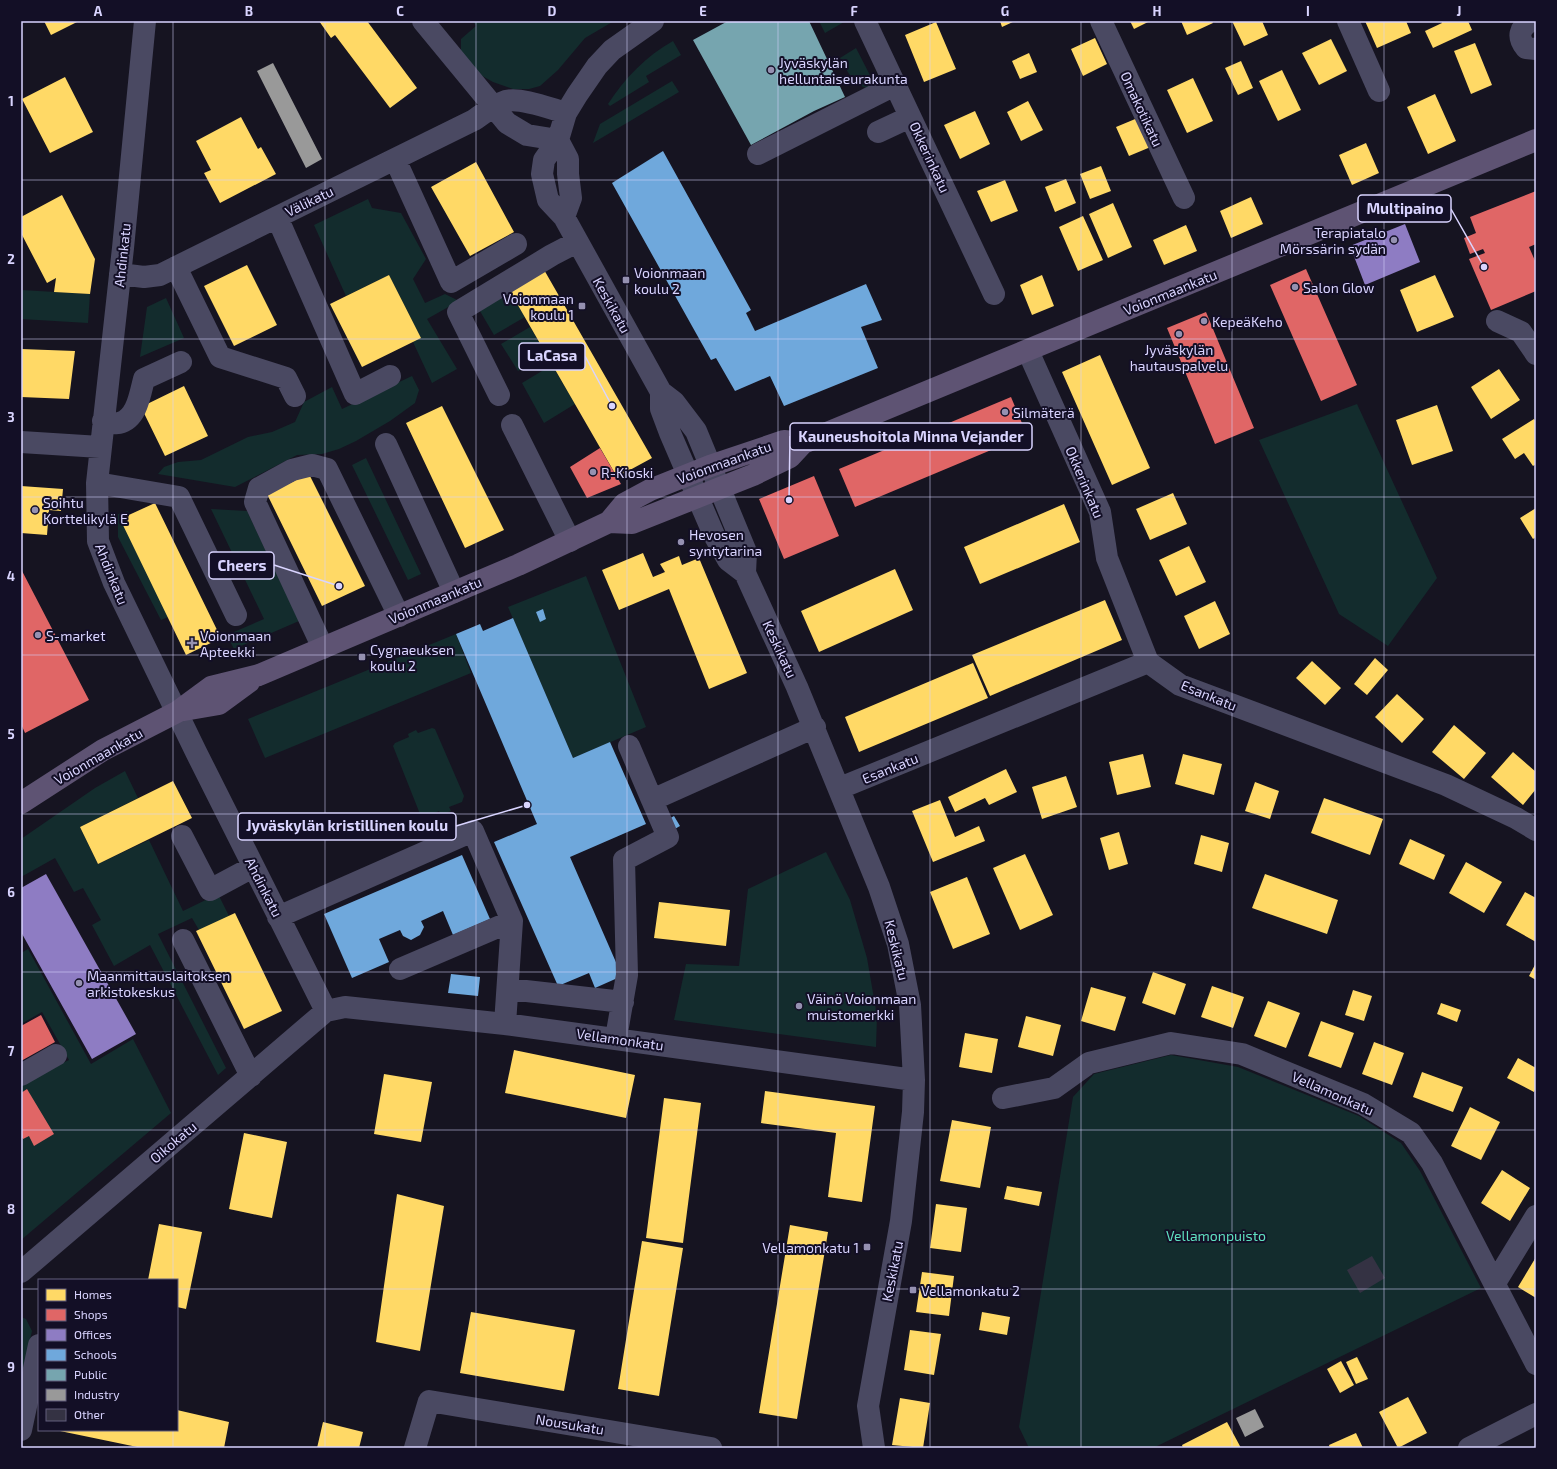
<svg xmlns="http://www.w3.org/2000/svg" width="1557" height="1469" viewBox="0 0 1557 1469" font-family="'Exo 2',sans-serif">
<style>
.green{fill:#132c2d}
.homes{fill:#ffd966}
.shops{fill:#e06666}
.offices{fill:#8e7cc3}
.schools{fill:#6fa8dc}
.public{fill:#76a5af}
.industry{fill:#999}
.building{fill:#343243}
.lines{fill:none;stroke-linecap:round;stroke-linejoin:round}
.minor{stroke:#4a4962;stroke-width:22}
.major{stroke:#5e5373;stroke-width:22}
.grid{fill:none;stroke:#d9d4ff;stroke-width:1;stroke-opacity:0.55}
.poi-dot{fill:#9591b1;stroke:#130f26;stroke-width:1.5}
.labels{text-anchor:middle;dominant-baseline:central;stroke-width:4;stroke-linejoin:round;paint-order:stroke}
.poi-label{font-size:14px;fill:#d9d4ff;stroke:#130f26;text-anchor:start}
.street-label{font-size:14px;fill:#d9d4ff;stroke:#130f26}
.park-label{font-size:14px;fill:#5fe0c0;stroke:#130f26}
.leader{fill:none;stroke:#d9d4ff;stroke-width:1.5}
.callout-dot{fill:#d9d4ff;stroke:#130f26;stroke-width:1.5}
.callout{fill:#130f26;stroke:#d9d4ff;stroke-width:1.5}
.callout-label{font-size:15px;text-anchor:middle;font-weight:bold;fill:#d9d4ff}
.neatline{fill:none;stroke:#d9d4ff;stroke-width:1.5}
.grid-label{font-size:13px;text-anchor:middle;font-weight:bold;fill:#d9d4ff}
</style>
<rect width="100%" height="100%" fill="#161421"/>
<path class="green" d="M473,21h141l-29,17 -27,32 -18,16 -11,3h-16l-20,-7 -16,-9 -16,-21v-13l15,-13z
M819,21h24l1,1 -19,11z
M673,41l8,14 -35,21 3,6 -39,24 -2,-2c17,-26 38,-48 65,-63z
M856,48l19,37 -5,4c-16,-3 -23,-18 -30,-31z
M672,81l7,11 -86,51 7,-19z
M368,199l4,9 29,5 25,46 -13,20 12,24 20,-9 14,7 -32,18 30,50 -25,14 -19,-41 7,-5 -31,-62 -43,21 -32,-71z
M508,288l17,29 -31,18 -17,-29z
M21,290l69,4 -2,29 -67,-4z
M166,298l18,40 -44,19 7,-50z
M530,327l16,27 -28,17 -17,-27z
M552,365l23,39 -31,19 -22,-40z
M412,376l7,14 -4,13 -25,18 -34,20 -17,8 -17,5 -25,1 -62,32 -77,-13 6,-7 14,-5 23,-2 47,-23 24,-5 23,-10 9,-20 28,-15 10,22z
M1357,404l80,174 -49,68 -49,-32 -80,-174z
M366,458l55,116 -13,6 -56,-115z
M211,509l36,2 52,110 -65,28 -7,-14 37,-16z
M128,511l40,106 -7,3 -43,-83v-23z
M586,576l60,151 -73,31 -65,-151z
M456,634l15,39 -206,85 -17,-39z
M432,728l3,1 29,67 -2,6 -13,5 2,4 -10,4 -2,-4 -13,6 -6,-3 -27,-68 2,-3 14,-6 -1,-3 8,-4 2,3z
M125,771l13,27 -58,29 18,37 51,-24 34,71 35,-17 11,22 -30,14 -7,-12 -34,16 68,134 -8,7 -68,-130 -36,21 -22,-41 9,-5 -18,-32 -9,4 -19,-34 -34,19v-38l74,-51z
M826,852l24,48 17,58 10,58 -1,31 -202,-27 12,-56 53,2 9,-77z
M28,949l63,115 42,-25 38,74 -150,127v-157l48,-23 -27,-48 -21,12v-71z
M1171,1055l67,12 121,49 42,27 19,28 61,117 -328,160h-124l-10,-21 54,-330 21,-23z
M21,1317l5,2 6,12 -11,48z"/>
<path class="homes" d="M44,21h35l-28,14z
M319,21h48l50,67 -27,20 -55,-73 -4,3z
M1000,21h15l-13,6z
M1130,21h20l-16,8z
M1181,21h31l1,2 -26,12z
M1232,21h30l6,14 -24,11z
M1365,21h41l5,12 -34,15z
M1441,21h27l4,9 -39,18 -8,-17 17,-8z
M936,22l20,47 -32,13 -19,-47z
M1095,38l12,26 -24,12 -12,-27z
M1331,39l16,32 -28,14 -17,-32z
M1475,43l17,42 -21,9 -17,-43z
M1029,53l8,19 -17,7 -8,-18z
M1241,61l12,27 -15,7 -13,-27z
M1282,70l19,40 -23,11 -19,-40z
M65,77l28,55 -43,21 -28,-54z
M1193,78l20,43 -26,12 -20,-43z
M1435,94l21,47 -28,13 -21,-47z
M1028,101l15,29 -22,11 -14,-29z
M975,111l15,33 -30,15 -16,-34z
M241,117l17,32 3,-2 15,27 -56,29 -16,-30 7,-3 -15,-29z
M1140,117l13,29 -24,10 -13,-29z
M1366,143l13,30 -27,12 -13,-30z
M476,162l38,70 -44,24 -39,-69z
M1101,166l10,25 -21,8 -10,-25z
M1066,179l10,24 -21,9 -10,-25z
M1005,180l13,31 -27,11 -14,-31z
M62,195l33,64 -5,35 -36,-2 2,-14 -9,5 -26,-50v-16z
M1251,197l12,27 -32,14 -11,-27z
M1113,203l19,44 -24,11 -19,-44z
M1083,216l20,44 -25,11 -19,-44z
M1186,225l11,26 -33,14 -11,-25z
M247,265l30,60 -43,21 -30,-60z
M543,268l109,190 -35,19 -109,-189z
M389,275l32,63 -59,29 -32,-63z
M1042,275l12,31 -22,9 -12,-30z
M1435,275l19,42 -37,15 -17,-42z
M21,349l54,2 -6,48 -48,-2z
M1100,355l50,113 -38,17 -50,-113z
M1499,369l21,31 -29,19 -20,-32z
M184,386l24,50 -43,20 -24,-49z
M1437,405l16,46 -41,14 -16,-45z
M442,406l62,124 -39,18 -59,-125z
M1534,419l2,3v42l-3,2 -9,-13 -9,6 -13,-20z
M309,474l56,112 -43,20 -55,-112z
M21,486l42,3 -2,22 -12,-1 -2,25 -26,-2z
M1173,493l14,31 -37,16 -14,-31z
M155,503l66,135 -35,17 -66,-136z
M1064,504l16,38 -100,42 -16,-37z
M1536,508v29l-3,2 -13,-21z
M1189,546l17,36 -30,14 -17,-36z
M643,553l10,24 12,-5 -5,-8 19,-8 3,9 17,-7 48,115 -38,16 -40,-100 -50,21 -17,-40z
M895,569l18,41 -94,42 -18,-41z
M1105,600l17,40 -132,56 -18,-41z
M1215,601l15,33 -31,15 -15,-33z
M1375,658l13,12 -21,25 -13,-11z
M1312,661l29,27 -16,17 -29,-27z
M973,663l15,35 -129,54 -14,-35z
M1397,694l27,25 -22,24 -27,-26z
M1454,725l32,28 -22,26 -32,-27z
M1513,752l23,20v17l-13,16 -32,-28z
M1143,754l8,33 -34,8 -8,-33z
M1183,754l39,10 -8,31 -39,-11z
M1006,769l11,23 -28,13 -4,-7 -30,14 -7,-15z
M1066,776l11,31 -35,12 -10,-32z
M173,781l19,37 -94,46 -18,-37z
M1255,782l24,9 -9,28 -25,-8z
M1324,798l59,21 -13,36 -59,-22z
M940,800l15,37 24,-11 6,15 -52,21 -21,-51z
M1119,832l9,32 -19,6 -9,-32z
M1201,835l28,8 -7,29 -28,-8z
M1410,839l35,16 -11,25 -35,-16z
M1025,854l28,61 -33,15 -27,-62z
M1466,862l36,20 -18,31 -35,-20z
M1265,874l73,26 -11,34 -75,-26z
M967,877l23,57 -37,15 -23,-57z
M1525,892l11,6v44l-30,-17z
M659,902l71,8 -4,36 -72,-8z
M235,913l47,98 -38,18 -48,-98z
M1536,963v17l-7,-4z
M1153,972l33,12 -11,31 -33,-12z
M1212,986l32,11 -11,31 -32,-11z
M1091,987l35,10 -11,34 -34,-10z
M1353,990l19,6 -8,25 -19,-6z
M1268,1001l32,12 -14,35 -32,-12z
M1441,1003l20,7 -4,12 -20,-8z
M1026,1016l35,9 -8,31 -35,-9z
M1321,1021l33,12 -13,35 -33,-12z
M965,1033l33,6 -6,34 -33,-6z
M1374,1042l30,11 -12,32 -30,-11z
M514,1050l121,25 -9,43 -121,-25z
M1518,1058l18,10v19l-2,5 -27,-14z
M1422,1072l41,15 -10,25 -40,-15z
M384,1074l48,8 -11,60 -47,-8z
M765,1091l110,15 -13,96 -34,-5 8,-64 -75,-10z
M664,1098l37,5 -18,140 -37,-5z
M1470,1107l30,15 -19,38 -30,-14z
M952,1120l39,7 -11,61 -40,-7z
M244,1133l43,9 -15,76 -43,-9z
M1502,1170l28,18 -20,33 -29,-18z
M1007,1186l35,6 -3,14 -35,-7z
M397,1194l47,12 -24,145 -44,-9z
M936,1204l31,4 -6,44 -31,-4z
M159,1224l43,8 -16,77 -9,-2v-27h-29z
M790,1225l38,7 -31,187 -38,-6z
M642,1241l41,7 -24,148 -41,-7z
M1536,1257v41l-18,-11z
M922,1272l32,4 -5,40 -33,-4z
M471,1312l104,18 -11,61 -104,-18z
M982,1312l28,5 -3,18 -28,-5z
M910,1330l31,4 -7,41 -30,-5z
M1357,1357l11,22 -12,5 -10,-22z
M1341,1361l13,24 -14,8 -13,-24z
M1408,1397l19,36 -29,15 -19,-36z
M900,1398l30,5 -7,45 -31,-3z
M177,1410l52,12 -5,26h-82l-82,-17 117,-1z
M323,1422l40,10 -4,16h-42z
M1227,1422l14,26h-58l-1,-3z
M1356,1433l7,15h-33l-1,-3z"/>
<path class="shops" d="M1536,191v53l-7,3 7,16v28l-45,19 -22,-51 16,-6 -2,-4 -13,5 -6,-16 12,-5 -6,-16z
M1306,269l51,116 -36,16 -51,-116z
M1206,312l48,116 -39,16 -48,-116z
M1011,397l16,38 -172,72 -16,-38z
M600,448l21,36 -34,14 -17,-31z
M814,476l25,60 -55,23 -25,-60z
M21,569l68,131 -64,33 -4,-9z
M41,1015l14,27 -34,19v-35z
M27,1089l27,45 -20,12 -5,-10 -6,3 -2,-3v-43z"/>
<path class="offices" d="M1405,224l15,38 -55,23 -15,-39z
M46,874l90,160 -44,25 -71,-127v-44z"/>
<path class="schools" d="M663,151l88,159 -5,3 9,18 111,-47 16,36 -21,7 17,41 -94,38 -14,-30 -35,15 -19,-33 -5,2 -99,-177z
M543,609l3,10 -6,3 -4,-10z
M513,618l60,140 37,-16 36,82 -76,33 52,119 -27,12 -6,-15 -31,13 -64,-144 43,-18 -81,-190 24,-10 3,7z
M674,816l6,10 -7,4 -6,-10z
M462,855l28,64 -37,16 -10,-24 -22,10 3,6 -4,8 -9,5 -8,-4 -3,-6 -21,9 10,23 -37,16 -28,-64z
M451,974l29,3 -2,19 -30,-3z"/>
<path class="public" d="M728,21h81l36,76 -31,14 -63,34 -58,-105z"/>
<path class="industry" d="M273,63l49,96 -16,9 -49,-97z
M1255,1409l9,18 -19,10 -9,-19z"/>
<path class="building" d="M1372,1256l13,22 -25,15 -13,-23z"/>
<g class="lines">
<path class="minor" d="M145,21l-22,227 -26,235 1,58 16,42 82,169 130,259
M423,21l84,102 20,12 31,5
M653,21l-41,29 -15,16 -20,29 -11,18 -8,27 -14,20 -2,14 6,26 16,17 97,175v17l9,24 44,102 14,25 17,13
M865,21l129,273
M1101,21l83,177
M1348,21l31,70
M1531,21c-12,7 -14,16 -5,27l10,1
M878,132l32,-15
M558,140l10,19v15l3,24 -7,19
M758,154l137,-69
M395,159l56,123 65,-38
M277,217l78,177 35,-18
M176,267l44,90 66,21 9,18
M120,274l24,3 16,-2 314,-155c10,-7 20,-15 32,-19 15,-4 45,8 60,12
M1497,321l24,11 15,22
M1028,351l72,161 7,46 41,104
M661,392l13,10 22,29 50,121 -1,21 52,114 82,200 19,57 12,61 4,75 -1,32 -12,109 -33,185 6,42
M499,395l-41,-83 94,-57 25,-13
M103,421c4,1 11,3 16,2 18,-4 21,-29 25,-44l37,-17
M512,425l58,116
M21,442l79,5
M386,444l68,148
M97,483l82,14 57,118
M323,648l-68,-146 4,-14 33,-18 20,-5 15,4 72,147
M1148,662l32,23 266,100 70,33 20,12
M629,746l23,54
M840,788l308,-126
M182,836l28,54 43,-23
M278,917l195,-86 39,90 -7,103
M183,940l68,136
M400,969l112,-48
M508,989l115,13
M616,1038l11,-63 -3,-115 44,-23 -16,-37 163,-73
M21,1075l35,-20
M1003,1098l51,-10 35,-25 82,-20 71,11 121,50 48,29 21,30 104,201
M21,1272l305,-261 19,-4 160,17 409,56
M1495,1283l41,-67
M21,1430l18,-85
M415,1448l14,-47 282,47
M1469,1448l67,-34"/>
<path class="major" d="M609,522l23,1 121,-48 37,-18 13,-14 733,-303
M184,710l35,-6 30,-22
M21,803l82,-53 74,-38 34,-25 48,-12 259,-110 91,-43 15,-18 26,-14 60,-24 74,-25 19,2"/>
</g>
<path class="grid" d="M173,21v1259M325,21v1427M476,21v1427M627,21v1427M778,21v1427M930,21v1427M1081,21v1427M1232,21v1427M1384,21v1427M21,180h1515M21,339h1515M21,497h1515M21,655h1515M21,814h1515M21,972h1515M21,1130h1515M21,1289h18M177,1289h1359M173,1430v18"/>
<g class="poi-dot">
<circle cx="771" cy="70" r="4"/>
<circle cx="1394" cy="240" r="4"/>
<rect x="622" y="276" width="8" height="8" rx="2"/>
<circle cx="1295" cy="287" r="4"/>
<rect x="578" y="302" width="8" height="8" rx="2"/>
<circle cx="1204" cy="321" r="4"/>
<circle cx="1179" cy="334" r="4"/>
<circle cx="1005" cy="412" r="4"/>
<circle cx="593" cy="472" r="4"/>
<circle cx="35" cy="510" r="4"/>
<circle cx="681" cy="542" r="4"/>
<circle cx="38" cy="635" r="4"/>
<path d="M190 637h4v4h4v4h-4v4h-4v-4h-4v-4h4z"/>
<rect x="358" y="653" width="8" height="8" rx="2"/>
<circle cx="79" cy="983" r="4"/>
<circle cx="799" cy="1006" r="4"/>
<rect x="863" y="1243" width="8" height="8" rx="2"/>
<rect x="909" y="1286" width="8" height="8" rx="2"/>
</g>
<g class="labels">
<g class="poi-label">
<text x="779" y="62">Jyväskylän<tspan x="779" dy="16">helluntaiseurakunta</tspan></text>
<text x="1386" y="232" text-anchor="end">Terapiatalo<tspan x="1386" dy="16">Mörssärin sydän</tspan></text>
<text x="634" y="272">Voionmaan<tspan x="634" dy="16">koulu 2</tspan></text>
<text x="1303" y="287">Salon Glow</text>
<text x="574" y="298" text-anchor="end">Voionmaan<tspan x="574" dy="16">koulu 1</tspan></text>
<text x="1212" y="321">KepeäKeho</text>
<text x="1179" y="349" text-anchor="middle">Jyväskylän<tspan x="1179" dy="16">hautauspalvelu</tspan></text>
<text x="1013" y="412">Silmäterä</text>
<text x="601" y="472">R-Kioski</text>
<text x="43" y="502">Soihtu<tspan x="43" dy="16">Korttelikylä E</tspan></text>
<text x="689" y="534">Hevosen<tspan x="689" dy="16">syntytarina</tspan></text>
<text x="46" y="635">S-market</text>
<text x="200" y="635">Voionmaan<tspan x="200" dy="16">Apteekki</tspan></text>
<text x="370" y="649">Cygnaeuksen<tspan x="370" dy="16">koulu 2</tspan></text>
<text x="87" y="975">Maanmittauslaitoksen<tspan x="87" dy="16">arkistokeskus</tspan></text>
<text x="807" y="998">Väinö Voionmaan<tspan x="807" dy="16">muistomerkki</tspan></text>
<text x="859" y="1247" text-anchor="end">Vellamonkatu 1</text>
<text x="921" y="1290">Vellamonkatu 2</text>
</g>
<g class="street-label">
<text transform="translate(1142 109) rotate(65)">Omakotikatu</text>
<text transform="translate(930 157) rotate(65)">Okkerinkatu</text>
<text transform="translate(309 201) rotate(-26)">Välikatu</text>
<text transform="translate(122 255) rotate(-84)">Ahdinkatu</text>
<text transform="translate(1170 292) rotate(-22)">Voionmaankatu</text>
<text transform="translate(612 305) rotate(61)">Keskikatu</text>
<text transform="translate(724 462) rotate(-20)">Voionmaankatu</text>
<text transform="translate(1085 482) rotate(67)">Okkerinkatu</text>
<text transform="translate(112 574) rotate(68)">Ahdinkatu</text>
<text transform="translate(435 600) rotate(-23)">Voionmaankatu</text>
<text transform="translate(780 649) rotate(65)">Keskikatu</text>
<text transform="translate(1209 695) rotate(22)">Esankatu</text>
<text transform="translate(98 756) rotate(-30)">Voionmaankatu</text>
<text transform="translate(890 768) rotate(-22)">Esankatu</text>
<text transform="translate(264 887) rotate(63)">Ahdinkatu</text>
<text transform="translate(897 950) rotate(76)">Keskikatu</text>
<text transform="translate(620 1039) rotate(8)">Vellamonkatu</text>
<text transform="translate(1333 1093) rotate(24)">Vellamonkatu</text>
<text transform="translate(173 1142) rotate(-40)">Oikokatu</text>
<text transform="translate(892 1271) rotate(-79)">Keskikatu</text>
<text transform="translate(570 1424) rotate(9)">Nousukatu</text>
</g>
<g class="park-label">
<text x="1216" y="1235">Vellamonpuisto</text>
</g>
</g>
<path class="leader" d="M1484 267L1451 209M612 406L585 356M789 500L790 436M339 586L274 565M527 805L456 826"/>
<g class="callout-dot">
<circle cx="1484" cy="267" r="4"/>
<circle cx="612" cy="406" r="4"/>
<circle cx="789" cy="500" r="4"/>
<circle cx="339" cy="586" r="4"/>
<circle cx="527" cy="805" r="4"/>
</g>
<g class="callout">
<rect x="1358" y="195" width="93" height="27" rx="4"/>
<rect x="519" y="343" width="66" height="27" rx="4"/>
<rect x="790" y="423" width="242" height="27" rx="4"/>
<rect x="209" y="552" width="65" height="27" rx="4"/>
<rect x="238" y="813" width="218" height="27" rx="4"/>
</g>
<g class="callout-label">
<text x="1405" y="214">Multipaino</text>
<text x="552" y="361">LaCasa</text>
<text x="911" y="442">Kauneushoitola Minna Vejander</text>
<text x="242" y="571">Cheers</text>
<text x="347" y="831">Jyväskylän kristillinen koulu</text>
</g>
<rect width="1557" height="1469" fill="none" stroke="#130f26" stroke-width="44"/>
<rect x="38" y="1279" width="140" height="152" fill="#130f26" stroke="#625e7d"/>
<rect x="46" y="1289" width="20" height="12" fill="#ffd966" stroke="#625e7d"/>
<text x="74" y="1299" font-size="12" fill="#d9d4ff">Homes</text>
<rect x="46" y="1309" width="20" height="12" fill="#e06666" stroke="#625e7d"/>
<text x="74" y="1319" font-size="12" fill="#d9d4ff">Shops</text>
<rect x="46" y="1329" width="20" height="12" fill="#8e7cc3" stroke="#625e7d"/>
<text x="74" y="1339" font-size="12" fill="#d9d4ff">Offices</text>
<rect x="46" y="1349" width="20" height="12" fill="#6fa8dc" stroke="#625e7d"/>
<text x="74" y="1359" font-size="12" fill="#d9d4ff">Schools</text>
<rect x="46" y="1369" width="20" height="12" fill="#76a5af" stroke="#625e7d"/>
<text x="74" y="1379" font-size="12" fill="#d9d4ff">Public</text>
<rect x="46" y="1389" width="20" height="12" fill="#999999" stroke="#625e7d"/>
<text x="74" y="1399" font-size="12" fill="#d9d4ff">Industry</text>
<rect x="46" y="1409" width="20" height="12" fill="#343243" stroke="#625e7d"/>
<text x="74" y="1419" font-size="12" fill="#d9d4ff">Other</text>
<rect x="22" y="22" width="1513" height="1425" class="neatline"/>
<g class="grid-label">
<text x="98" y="16">A</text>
<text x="249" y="16">B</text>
<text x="400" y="16">C</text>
<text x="552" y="16">D</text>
<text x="703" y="16">E</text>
<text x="854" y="16">F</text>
<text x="1005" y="16">G</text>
<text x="1157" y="16">H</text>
<text x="1308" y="16">I</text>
<text x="1459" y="16">J</text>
<text x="11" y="106">1</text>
<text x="11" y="264">2</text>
<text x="11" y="422">3</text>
<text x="11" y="581">4</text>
<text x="11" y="739">5</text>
<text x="11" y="897">6</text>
<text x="11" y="1056">7</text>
<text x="11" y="1214">8</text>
<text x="11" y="1372">9</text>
</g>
</svg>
